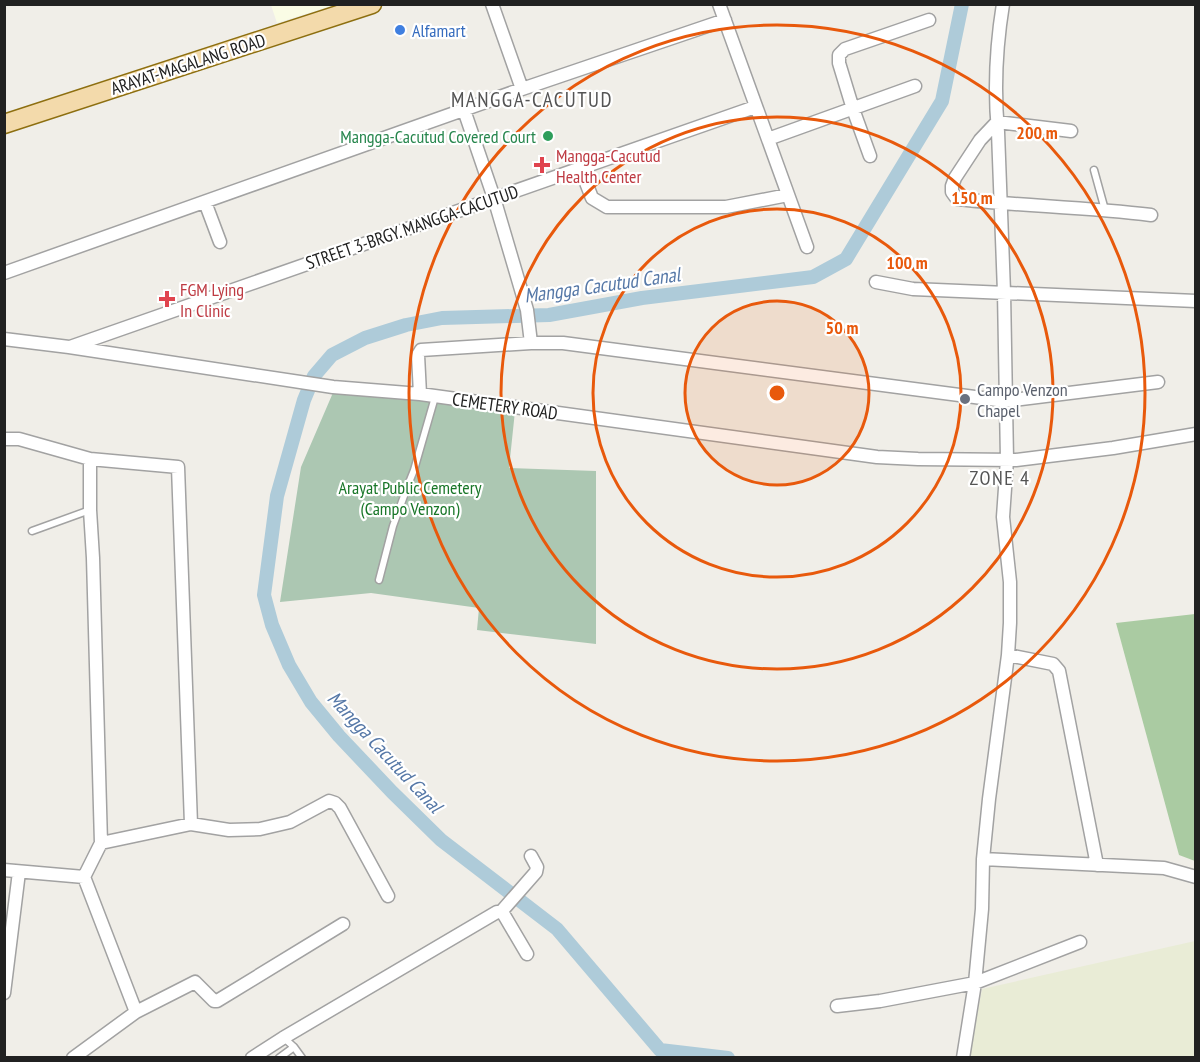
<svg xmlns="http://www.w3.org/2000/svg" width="1200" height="1062" viewBox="0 0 1200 1062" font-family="'PT Sans Narrow',sans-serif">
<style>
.education{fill:#fafce5}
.farmland{fill:#e9ecd6}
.forest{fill:#aacba2}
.cemetery{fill:#acc7b2}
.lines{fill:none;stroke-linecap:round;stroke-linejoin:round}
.canal{stroke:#aecbd9;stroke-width:14}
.lane-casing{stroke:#a2a2a2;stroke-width:9}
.street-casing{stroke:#a2a2a2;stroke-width:15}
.primary-casing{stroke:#8d6f10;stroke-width:21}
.lane{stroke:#fff;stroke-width:6}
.street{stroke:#fff;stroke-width:12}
.primary{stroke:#f3daab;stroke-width:18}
.ring{fill:none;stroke:#e8590c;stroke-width:3}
.shop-dot{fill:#3f7fe0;stroke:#fff;stroke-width:2}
.leisure-dot{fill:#2e9e5b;stroke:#fff;stroke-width:2}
.health-dot{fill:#e0444e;stroke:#fff;stroke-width:2}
.worship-dot{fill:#6b7280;stroke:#fff;stroke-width:2}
.labels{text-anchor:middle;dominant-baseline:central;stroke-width:4.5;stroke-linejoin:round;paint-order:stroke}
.shop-label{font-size:18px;fill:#366cbe;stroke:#fff;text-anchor:start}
.street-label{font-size:18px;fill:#212121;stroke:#fff}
.leisure-label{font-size:18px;fill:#27864d;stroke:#fff;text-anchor:end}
.health-label{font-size:18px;fill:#be3a42;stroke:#fff;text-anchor:start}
.worship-label{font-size:18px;fill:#5b616d;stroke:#fff;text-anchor:start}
.park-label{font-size:18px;fill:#187628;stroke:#fff}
.water-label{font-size:20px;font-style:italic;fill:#5678a7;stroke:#fff}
.neighbourhood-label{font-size:20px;letter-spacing:1.5px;fill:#545454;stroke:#fff}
.quarter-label{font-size:21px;letter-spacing:1.5px;fill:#545454;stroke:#fff}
.centre{fill:#e8590c;stroke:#fff;stroke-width:3}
.ring-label{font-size:18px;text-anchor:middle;font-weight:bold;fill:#e8590c;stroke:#fff;stroke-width:4.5;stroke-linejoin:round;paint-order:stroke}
</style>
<rect width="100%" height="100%" fill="#f0eee8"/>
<path class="education" d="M271,5v-1l63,1 -57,18z"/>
<path class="farmland" d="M1195,941v116l-226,1 13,-69z"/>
<path class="forest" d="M1195,614h1l-1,247 -16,-6 -63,-232z"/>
<path class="cemetery" d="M335,388l180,23 -6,57 87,3v173l-119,-14 2,-22 -108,-15 -91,9 21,-135z"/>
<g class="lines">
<path class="canal" d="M728,1058l-68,-8 -103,-121 -116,-89 -49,-48 -53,-56 -28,-34 -22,-37 -17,-40 -8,-30 13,-99 27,-96 10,-24 18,-21 33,-17 41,-13 36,-7 107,-3 93,-17 171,-21 33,-18 96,-158 20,-97"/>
<g class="lane-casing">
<path id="lane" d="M1094,170l11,40
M32,531l58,-21
M379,580l14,-54 15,-41 6,-15 21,-73
M284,1038l10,9 8,11
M279,1058l15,-11"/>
</g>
<g class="street-casing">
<path id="street" d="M492,4l30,85
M719,4l88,243
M464,110l30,88 33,112 4,33
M1071,131l-74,-9 -17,18 -25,38 -3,8v6l5,7c65,7 129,8 194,16
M768,139l147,-53
M870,156l-17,-47 -14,-46v-8l6,-6 84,-29
M580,167l12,31 15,9h119l62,-12
M205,202l15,40
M4,273l518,-184 203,-69
M876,282l37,7 283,12
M4,339l65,8 264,40 87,7 457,63 41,2 98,1 97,-12 83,-14
M70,347l685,-240
M420,394l-2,-39 3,-5 110,-7h32l442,58 153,-19
M4,439h15l71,20 88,8 13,357
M1008,655l45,9 6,7 38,194
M101,843l90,-19 38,6 31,-1 30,-7 39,-21 6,2 5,5 48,88
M983,859l181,9 32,9
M4,870l80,7
M501,912l35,-40 1,-5 -6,-11
M4,993l15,-121
M837,1006l43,-5 95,-18 105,-41
M136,1012l59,-30 19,19h3l126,-77
M73,1058l63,-46 -52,-135 17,-34 -8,-285 -3,-48v-51
M252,1058l31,-20 214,-126h4l3,3 23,39
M963,1058l12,-75 7,-74 1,-50 6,-60 19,-144 2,-32v-41l-7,-65 4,-57 -3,-168 -6,-160c-4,-43 -2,-85 5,-128"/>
</g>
<g class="primary-casing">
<path id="primary" d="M4,124l368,-120"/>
</g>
<use href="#lane" class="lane"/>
<use href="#street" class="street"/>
<use href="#primary" class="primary"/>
</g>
<circle cx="777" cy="393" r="92" fill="#e8590c" fill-opacity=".12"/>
<g class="ring">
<circle cx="777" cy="393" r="92"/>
<circle cx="777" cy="393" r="184"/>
<circle cx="777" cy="393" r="276"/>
<circle cx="777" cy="393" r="368"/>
</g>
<circle class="shop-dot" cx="400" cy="30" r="6"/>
<circle class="leisure-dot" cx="548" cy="136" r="6"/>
<g class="health-dot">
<path d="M539 156h6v6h6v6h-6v6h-6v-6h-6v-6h6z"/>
<path d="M164 290h6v6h6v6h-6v6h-6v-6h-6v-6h6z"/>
</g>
<circle class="worship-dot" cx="965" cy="399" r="6"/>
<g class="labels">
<g class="shop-label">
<text x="412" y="30">Alfamart</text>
</g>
<g class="street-label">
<text transform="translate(188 64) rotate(-18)">ARAYAT-MAGALANG ROAD</text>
<text transform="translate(412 227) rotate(-19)">STREET 3-BRGY. MANGGA-CACUTUD</text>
<text transform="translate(505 406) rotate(8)">CEMETERY ROAD</text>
</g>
<g class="leisure-label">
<text x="536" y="136">Mangga-Cacutud Covered Court</text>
</g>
<g class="health-label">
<text x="556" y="155">Mangga-Cacutud<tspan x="556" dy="21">Health Center</tspan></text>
<text x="180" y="289">FGM Lying<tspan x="180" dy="21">In Clinic</tspan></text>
</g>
<g class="worship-label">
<text x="977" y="389">Campo Venzon<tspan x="977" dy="21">Chapel</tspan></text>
</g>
<g class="park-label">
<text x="410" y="487">Arayat Public Cemetery<tspan x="410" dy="21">(Campo Venzon)</tspan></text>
</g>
<g class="water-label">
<text transform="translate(602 285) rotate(-8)">Mangga Cacutud Canal</text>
<text transform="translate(385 752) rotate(47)">Mangga Cacutud Canal</text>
</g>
<g class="neighbourhood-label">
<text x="1000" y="478">ZONE 4</text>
</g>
<g class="quarter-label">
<text x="532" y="99">MANGGA-CACUTUD</text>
</g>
</g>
<circle cx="777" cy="393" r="9" class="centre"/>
<g class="ring-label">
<text x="1037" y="139">200 m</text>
<text x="972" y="204">150 m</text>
<text x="907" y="269">100 m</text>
<text x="842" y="334">50 m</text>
</g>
<rect width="1200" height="1062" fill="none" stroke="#212121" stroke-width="12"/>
</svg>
